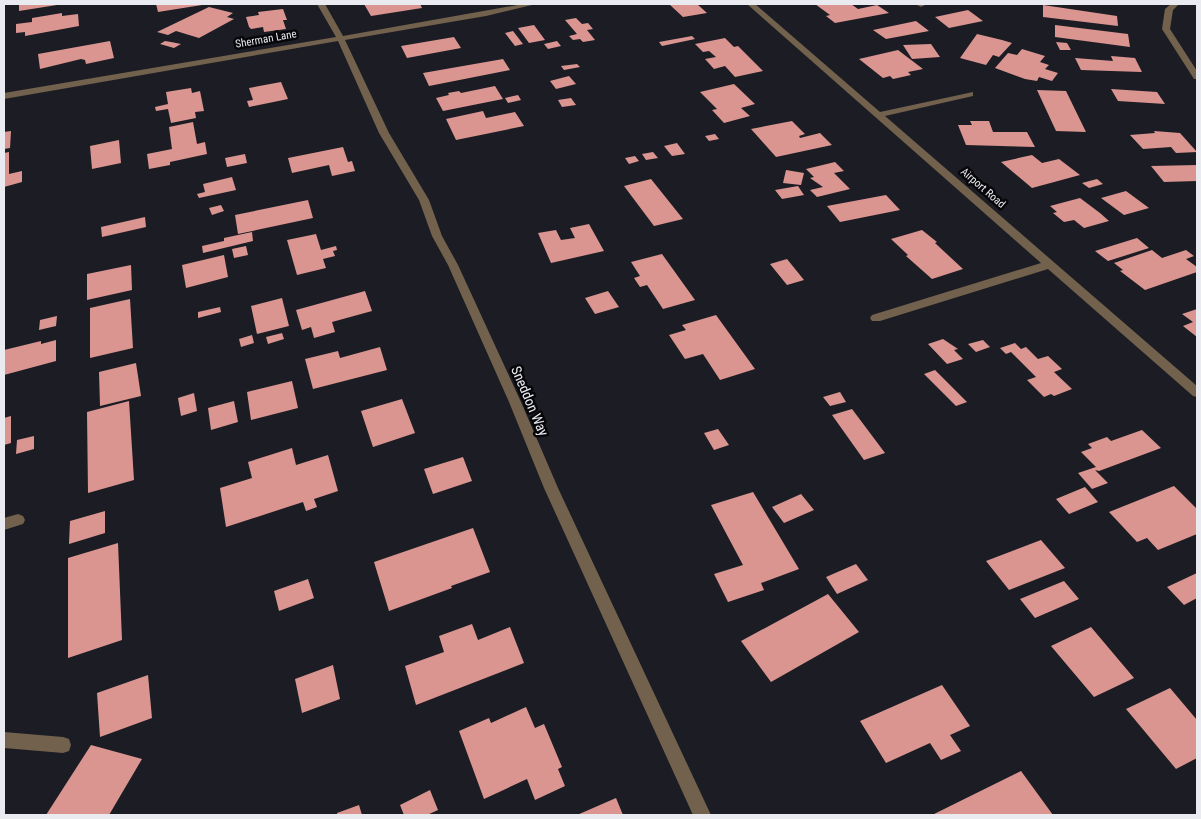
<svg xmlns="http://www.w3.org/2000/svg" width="1201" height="819" viewBox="0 0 1201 819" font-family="'Roboto Condensed',sans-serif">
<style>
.building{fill:#db9591}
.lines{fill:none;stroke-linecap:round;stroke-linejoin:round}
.minor{fill:#72614c;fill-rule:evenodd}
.labels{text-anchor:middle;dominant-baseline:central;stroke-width:5;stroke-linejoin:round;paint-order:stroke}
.far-street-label{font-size:11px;fill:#eaebf0;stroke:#07070a}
.street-label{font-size:14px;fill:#eaebf0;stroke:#07070a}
</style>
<rect width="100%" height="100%" fill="#1c1d24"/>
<path class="building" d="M19,4h38v1l-38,6z
M156,4h46v1l-44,7z
M364,4h56l2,4 -51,8z
M669,4h28l10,9 -24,4z
M815,4h36l7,5 19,-4 12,8 -54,10 -9,-7 4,-1z
M1043,5l74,11 1,10 -75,-9z
M209,7l24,6 -6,4 7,2 -35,19 -23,-7 -8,4 -11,-3z
M283,9l4,11h-4l3,9 -22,3 -1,-5 -12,2 -2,-2 -3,-10 13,-2 -1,-3z
M968,10l15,11 -34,7 -14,-11z
M62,13v3l16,-2 1,12 -54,10v-4l-9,1v-9l16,-2v-4z
M576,18l6,6 6,-1 5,6 -6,1 8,10 -12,2 -3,-3 -7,1 -4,-4 8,-2 -12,-14z
M916,21l13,10 -43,8 -13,-9z
M534,25l11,15 -16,3 -11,-15z
M1055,25l73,9 2,13 -75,-10z
M513,31l10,13 -8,2 -10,-13z
M977,34l25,6 10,3 -13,14 -6,-2 -7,10 -26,-7z
M692,36l3,3 -33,7 -3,-4z
M454,37l7,11 -54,10 -6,-12z
M725,38l9,9 4,-1 25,25 -28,6 -10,-11 -11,3 -9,-10 11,-2 -7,-6 -6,1 -8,-8z
M110,41l4,17 -28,6 -1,-4 -4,-1 -41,10 -2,-15z
M165,41l6,1 10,2 -7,4 -14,-4z
M557,41l4,5 -13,3 -4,-5z
M1056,42l11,1 4,7h-11z
M931,44l9,13 -28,2 -9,-14z
M1022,49l23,7 -5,6 9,3 -4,4 13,4 -6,8 -13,-4 -2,4 -12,-2 -30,-11 13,-15 9,2z
M898,50l25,19 -15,3 3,3 -18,4 -3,-3 -7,2 -24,-19z
M1111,56l24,2 7,14 -61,-2 -6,-12 38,3z
M503,59l7,11 -81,16 -6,-13z
M577,64l3,3 -16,3 -3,-4z
M569,76l7,8 -20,5 -6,-8z
M281,82l7,17 -39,8 -2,-6 6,-1 -4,-12z
M734,84l21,20 -14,4 9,8 -26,7 -12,-13 5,-1 -17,-17z
M495,86l8,13 -60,12 -7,-13 13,-3 -1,-2 11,-2 2,2z
M191,88l1,5 8,-2 4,20 -9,1 1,6 -25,5 -3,-14 -12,2 -1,-4 13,-3 -2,-12z
M1111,89l46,3 8,12 -47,-3z
M1037,90l29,1 20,41 -30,-1z
M518,95l3,5 -13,3 -3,-5z
M571,98l5,7 -14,2 -4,-7z
M483,111l3,7 29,-6 9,14 -68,14 -10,-21z
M792,121l13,13 -6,2 1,2 20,-5 12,12 -56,12 -25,-28z
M970,121h19l4,11h34l8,15 -69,-2 -8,-20h14z
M193,122l4,22 8,-2 2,12 -37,8v3l-21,4 -2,-15 25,-5 -3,-22z
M11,131l-1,17 -6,1v-17z
M1154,131l26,2 17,19 -21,1 -5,-6 -28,2 -13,-14 25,-2z
M715,134l4,5 -10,2 -4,-5z
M119,140l2,23 -29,6 -2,-23z
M677,143l8,11 -13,2 -8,-10z
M343,147l5,15 4,-1 3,10 -23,5 -3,-11 -37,8 -4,-15z
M9,152v22l13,-3v11l-18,5v-34z
M653,152l5,6 -12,2 -4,-6z
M245,154l2,9 -20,4 -2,-9z
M1032,155l10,8 17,-4 21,16 -48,13 -31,-26z
M635,156l4,5 -10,3 -4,-6z
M835,162l9,9 -10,2 16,16 -33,8 -7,-7 13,-3 -13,-9 4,-1 -8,-8z
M1197,165v16l-33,1 -13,-16z
M786,170l18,3 -3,12 -18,-2z
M232,177l4,13 -37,8 -2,-4 8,-2 -2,-8z
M651,179l32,40 -29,7 -30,-40z
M1097,179l6,5 -14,4 -7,-5z
M798,186l6,9 -22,4 -7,-9z
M1126,191l23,17 -25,7 -23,-17z
M886,195l14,15 -60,12 -13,-16z
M1080,198l20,15 9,8 -25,7 -10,-8 -10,2 -11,-9 4,-1 -7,-6z
M308,200l5,18 -75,16 -3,-19z
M221,205l3,6 -12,4 -3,-7z
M145,217l1,10 -44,10 -1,-10z
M589,224l15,27 -53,12 -13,-30 18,-3 5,10 14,-2 -5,-10z
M922,230l15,12 -2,1 28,26 -31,10 -26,-23 2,-1 -17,-16z
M252,232l1,9 -50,12 -1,-7 22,-5v-3z
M316,234l5,16 15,-4 1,4 -4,1 2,5 -12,3 3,9 -29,7 -10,-35z
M1137,238l12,10 -41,13 -13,-10z
M246,246l2,9 -14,3 -2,-9z
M1152,250l10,8 24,-8 8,6 -8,3 11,8v5l-52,18 -25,-19 3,-1 -9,-7z
M662,254l33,46 -32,9 -16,-24 -7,2 -6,-9 6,-2 -9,-14z
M224,255l4,22 -42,11 -4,-23z
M787,259l17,21 -17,5 -17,-21z
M131,265l1,25 -45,10v-26z
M365,291l7,20 -40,11 3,10 -21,6 -3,-11 -9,3 -6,-20z
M608,291l11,16 -24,7 -10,-16z
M282,298l7,28 -32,8 -6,-28z
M130,299l3,49 -43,10v-50z
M220,307l1,5 -23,6v-6z
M1197,309v28l-14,-11 10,-4 -11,-8z
M716,315l39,54 -35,11 -17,-26 -18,5 -16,-24 17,-5 -4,-5z
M57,316l-1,10 -17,4 1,-10z
M282,333l2,6 -16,5 -2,-7z
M252,335l2,8 -13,4 -2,-8z
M943,339l15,10 -4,1 9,9 -16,5 -19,-20z
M56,340v21l-52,14v-25l37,-9v3z
M983,340l7,7 -14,5 -8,-8z
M1015,343l6,6 5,-2 12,12 10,-3 14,13 -8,3 18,17 -18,7 -3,-2 -7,3 -17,-17 9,-3 -25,-25 -5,2 -6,-6z
M380,347l7,23 -74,19 -8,-30 33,-8 2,7z
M136,363l5,33 -41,10 -1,-34z
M935,370l32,32 -11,4 -32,-32z
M292,381l6,27 -47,12 -4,-28z
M840,392l6,10 -16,4 -7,-9z
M194,393l3,18 -16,5 -3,-18z
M402,399l13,34 -42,14 -12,-36z
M129,401l5,79 -46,13 -1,-81z
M234,401l4,21 -27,8 -3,-22z
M852,409l33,44 -21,7 -32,-45z
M11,416v27l-7,2v-27z
M718,429l11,16 -15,5 -10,-17z
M1142,430l19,18 -62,23 -4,-1 13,13 -16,6 -14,-16 18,-6 -15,-15 11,-4 -4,-4 19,-7 4,4z
M34,436v13l-18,5 1,-14z
M292,448l4,17 32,-10 10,36 -24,8 3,8 -11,4 -3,-9 -77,25 -6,-39 32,-10 -4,-16z
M463,457l9,24 -39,13 -9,-25z
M1174,486l23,23v25l-39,16 -11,-12 -10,4 -28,-30z
M1085,487l13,15 -29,12 -13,-15z
M753,492l46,77 -38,14 3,7 -36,12 -14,-28 29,-9 -32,-60z
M801,494l13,16 -30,13 -12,-16z
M105,511v22l-36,11 1,-23z
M473,528l17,44 -39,14 1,2 -63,23 -15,-49z
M1041,540l24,28 -56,22 -23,-29z
M118,543l4,97 -54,18v-100z
M856,564l12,16 -31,14 -11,-17z
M1197,573v25l-13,7 -17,-18z
M308,579l6,19 -35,13 -5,-20z
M1064,581l15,18 -44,19 -15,-19z
M828,594l31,38 -88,50 -30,-41z
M472,624l6,16 32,-13 14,36 -108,42 -11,-39 39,-14 -5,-16z
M1091,627l43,51 -40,19 -43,-51z
M333,665l7,34 -38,14 -7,-34z
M148,675l4,43 -52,19 -3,-44z
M942,685l28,41 -20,9 11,16 -20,9 -11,-17 -44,20 -26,-42z
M1170,688l27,32v38l-21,11 -50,-60z
M526,707l9,21 9,-4 18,43 -4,2 7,17 -30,14 -8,-21 -43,20 -25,-68 30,-13 2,5z
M91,745l51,14 -33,56h-63z
M1021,771l32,44h-121z
M430,790l8,20 -11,5h-23l-4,-10z
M616,798l7,17h-46z
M359,805l3,10h-25v-2z"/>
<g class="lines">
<path class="minor" d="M317,4h8l18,32 180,-32h13l-50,12 -141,24 44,93 40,67 13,36 16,29 63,137 37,86 153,327h-18l-149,-327 -35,-86 -61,-137 -16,-29 -13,-36 -40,-67 -41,-92 -334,58v-6l332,-56z
M747,4h8l125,108 93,-20v4l-88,20 312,270v11l-4,-1 -145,-127 -168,52h-8l-2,-3 2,-3 169,-52z
M915,4h9l1,1 -4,2z
M1171,4h8l-6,6 -3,19 27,42v8h-3l-32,-50 3,-20z
M18,514l5,2 2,4 -2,4 -19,6v-12z
M4,732l59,5 6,2 2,6 -2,6 -6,2 -59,-5z"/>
</g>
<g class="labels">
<g class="far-street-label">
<text transform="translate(266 39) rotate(-10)">Sherman Lane</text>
<text transform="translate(983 188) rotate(41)">Airport Road</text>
</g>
<g class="street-label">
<text transform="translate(530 401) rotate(67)">Sneddon Way</text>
</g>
</g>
<rect width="1201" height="819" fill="none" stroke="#eaebf0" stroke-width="10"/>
</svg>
